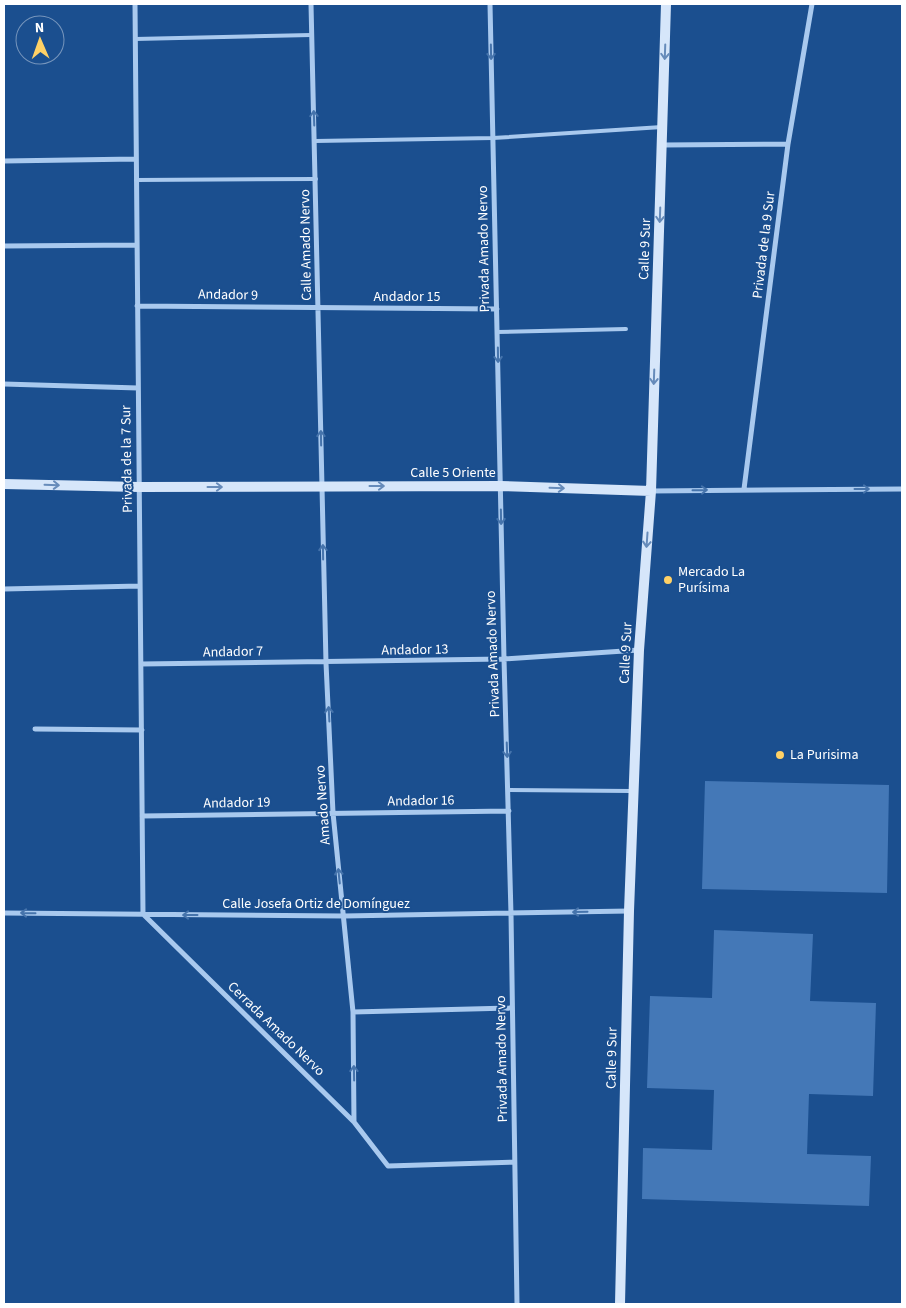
<svg xmlns="http://www.w3.org/2000/svg" width="906" height="1308" viewBox="0 0 906 1308" font-family="'Source Sans 3',sans-serif">
<style>
.building{fill:#4478b7}
.lines{fill:none;stroke-linecap:round;stroke-linejoin:round}
.service{stroke:#a9c9ee;stroke-width:4}
.minor{stroke:#a9c9ee;stroke-width:5}
.secondary{stroke:#d6e6fa;stroke-width:10}
.oneway{stroke:#4674ac}
.oneway2{stroke:#668bba}
.poi-dot{fill:#ffd166;stroke:#1b4f8f;stroke-width:2}
.labels{text-anchor:middle;dominant-baseline:central;stroke-width:4;stroke-linejoin:round;paint-order:stroke}
.street-label{font-size:14px;fill:#fff;stroke:#1b4f8f}
.poi-label{font-size:14px;fill:#fff;stroke:#1b4f8f;text-anchor:start}
</style>
<rect width="100%" height="100%" fill="#1b4f8f"/>
<path class="building" d="M705,781l184,4 -2,108 -185,-4z
M714,930l99,4 -3,67 66,2 -3,93 -64,-2 -2,60 64,2 -2,50 -227,-7 1,-51 69,2 2,-60 -67,-2 3,-92 62,2z"/>
<g class="lines">
<path class="service" d="M135,39l176,-4
M315,141l178,-3 169,-11
M136,180l180,-1
M497,332l129,-3
M509,790l122,1"/>
<path class="minor" d="M135,4l8,910 211,208 34,44 126,-4
M311,4l15,659 7,150 20,199 1,110
M490,4l14,655 7,255 6,390
M662,145l126,-1
M4,161l132,-2
M4,246l133,-1
M137,306l360,3
M4,384l134,4
M744,489l44,-345 24,-140
M651,491l251,-2
M4,589l136,-3
M141,664l363,-5 135,-9
M35,729l107,1
M142,816l367,-5
M4,913l340,3 285,-5
M353,1012l159,-4"/>
<path class="secondary" d="M4,484l135,3 362,-1 150,5
M620,1304l9,-393 10,-261 12,-159 15,-487"/>
</g>
<defs><path id="oneway-shaft" d="M-6 0H5M1.5-3L5.5 0L1.5 3" fill="none" stroke-width="1.6" stroke-linecap="round" stroke-linejoin="round" transform="scale(1.25)"/></defs>
<g class="oneway">
<use href="#oneway-shaft" transform="translate(491 52) rotate(89)"/>
<use href="#oneway-shaft" transform="translate(314 118) rotate(-92)"/>
<use href="#oneway-shaft" transform="translate(498 355) rotate(89)"/>
<use href="#oneway-shaft" transform="translate(321 438) rotate(-91)"/>
<use href="#oneway-shaft" transform="translate(862 489)"/>
<use href="#oneway-shaft" transform="translate(700 490) rotate(-1)"/>
<use href="#oneway-shaft" transform="translate(501 517) rotate(89)"/>
<use href="#oneway-shaft" transform="translate(323 552) rotate(-91)"/>
<use href="#oneway-shaft" transform="translate(329 714) rotate(-93)"/>
<use href="#oneway-shaft" transform="translate(507 750) rotate(88)"/>
<use href="#oneway-shaft" transform="translate(339 876) rotate(-96)"/>
<use href="#oneway-shaft" transform="translate(580 912) rotate(179)"/>
<use href="#oneway-shaft" transform="translate(28 913) rotate(-179)"/>
<use href="#oneway-shaft" transform="translate(190 915) rotate(-180)"/>
<use href="#oneway-shaft" transform="translate(354 1073) rotate(-91)"/>
</g>
<g class="oneway2">
<use href="#oneway-shaft" transform="translate(665 52) rotate(92)"/>
<use href="#oneway-shaft" transform="translate(660 215) rotate(92)"/>
<use href="#oneway-shaft" transform="translate(654 377) rotate(92)"/>
<use href="#oneway-shaft" transform="translate(52 485) rotate(2)"/>
<use href="#oneway-shaft" transform="translate(377 486)"/>
<use href="#oneway-shaft" transform="translate(215 487)"/>
<use href="#oneway-shaft" transform="translate(557 488) rotate(2)"/>
<use href="#oneway-shaft" transform="translate(647 540) rotate(94)"/>
</g>
<g class="poi-dot">
<circle cx="668" cy="580" r="5"/>
<circle cx="780" cy="755" r="5"/>
</g>
<g class="labels">
<g class="street-label">
<text transform="translate(306 245) rotate(-91)">Calle Amado Nervo</text>
<text transform="translate(764 245) rotate(-83)">Privada de la 9 Sur</text>
<text transform="translate(484 249) rotate(-91)">Privada Amado Nervo</text>
<text transform="translate(645 249) rotate(-88)">Calle 9 Sur</text>
<text transform="translate(228 295) rotate(1)">Andador 9</text>
<text x="407" y="297">Andador 15</text>
<text transform="translate(127 459) rotate(-91)">Privada de la 7 Sur</text>
<text x="453" y="473">Calle 5 Oriente</text>
<text transform="translate(415 650) rotate(-1)">Andador 13</text>
<text transform="translate(233 652) rotate(-1)">Andador 7</text>
<text transform="translate(626 653) rotate(-87)">Calle 9 Sur</text>
<text transform="translate(493 654) rotate(-92)">Privada Amado Nervo</text>
<text transform="translate(421 801) rotate(-1)">Andador 16</text>
<text transform="translate(237 803) rotate(-1)">Andador 19</text>
<text transform="translate(323 805) rotate(-94)">Amado Nervo</text>
<text x="316" y="904">Calle Josefa Ortiz de Domínguez</text>
<text transform="translate(276 1029) rotate(44)">Cerrada Amado Nervo</text>
<text transform="translate(612 1058) rotate(-89)">Calle 9 Sur</text>
<text transform="translate(502 1059) rotate(-91)">Privada Amado Nervo</text>
</g>
<g class="poi-label">
<text x="678" y="572">Mercado La<tspan x="678" dy="16">Purísima</tspan></text>
<text x="790" y="755">La Purisima</text>
</g>
</g>
<rect width="906" height="1308" fill="none" stroke="#ffffff" stroke-width="10"/>
<g transform="translate(40 40) rotate(358)"><circle r="24" fill="#1b4f8f" stroke="#7695bc"/>
<path d="M0-4L9 19L0 12L-9 19Z" fill="#ffd166"/>
<text y="-8" font-size="14" font-weight="bold" text-anchor="middle" fill="#ffffff">N</text>
</g>
</svg>
